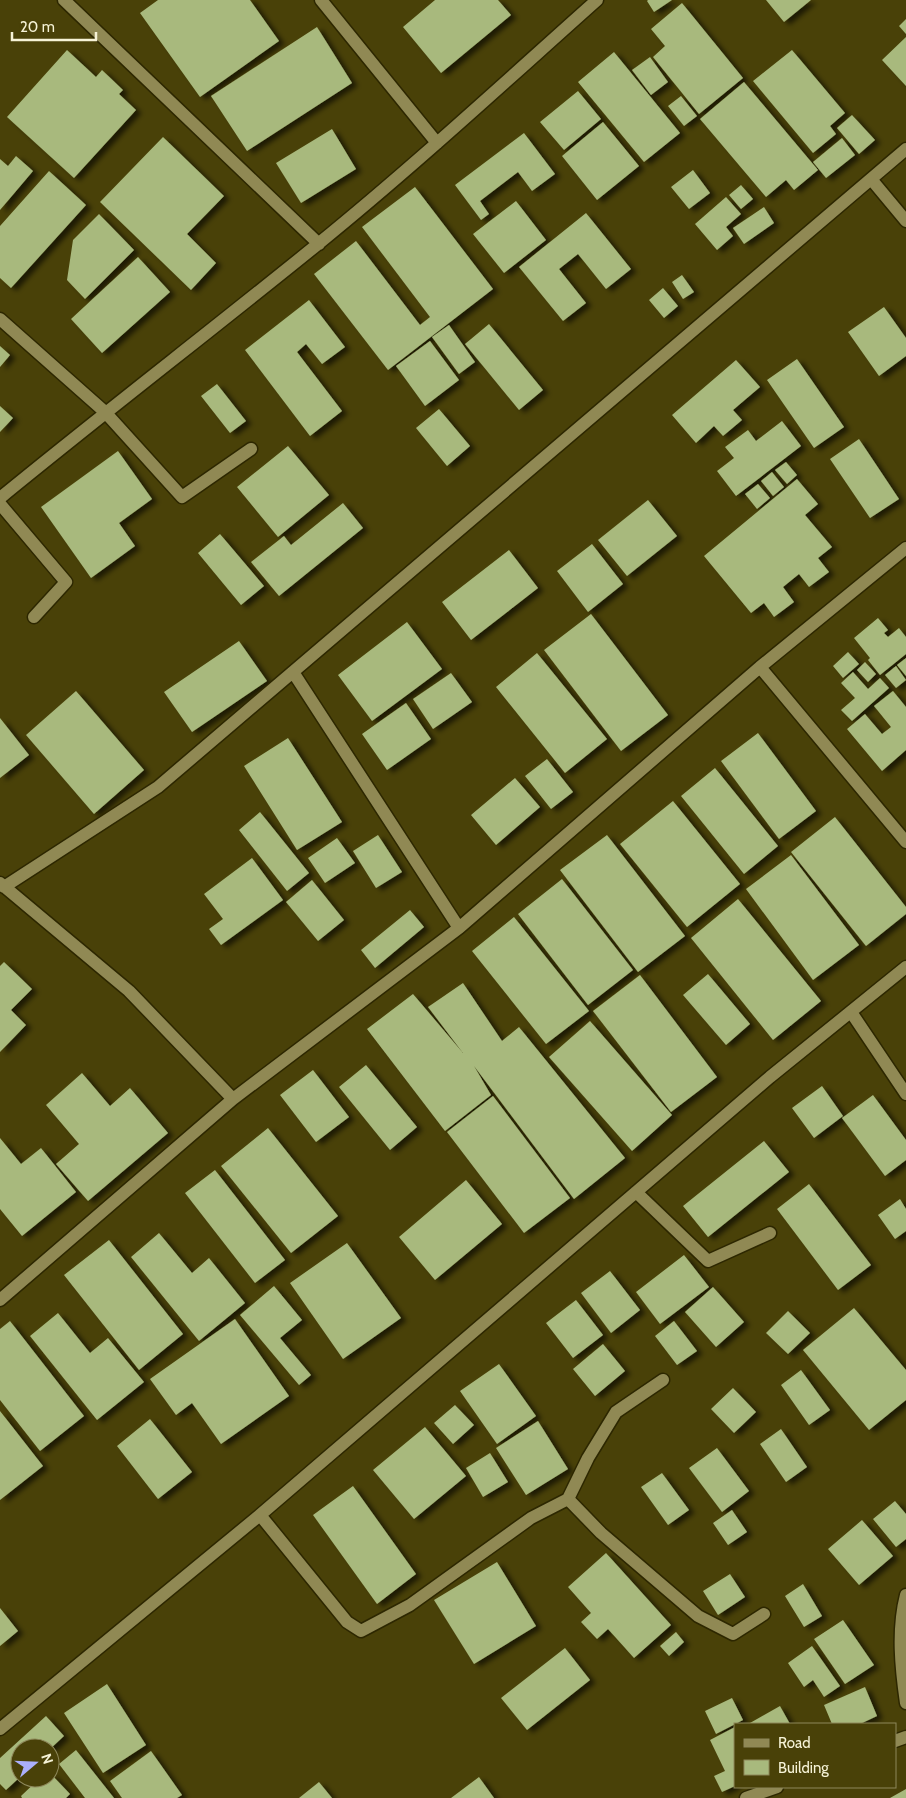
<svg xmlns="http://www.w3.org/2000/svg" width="906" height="1798" viewBox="0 0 906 1798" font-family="Cabin,sans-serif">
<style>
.building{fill:#a8b97d;filter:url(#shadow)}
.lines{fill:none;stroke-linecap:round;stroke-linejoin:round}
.minor-casing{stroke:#2d2700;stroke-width:15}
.minor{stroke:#908954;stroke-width:12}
</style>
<defs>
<filter id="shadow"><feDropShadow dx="5.5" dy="3" stdDeviation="2.5" flood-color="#0009"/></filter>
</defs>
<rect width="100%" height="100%" fill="#494108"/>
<path class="building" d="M158,0h92l29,41 -79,56 -60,-84z
M435,0h63l13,15 -70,58 -38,-46z
M648,0h24l-18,12 -7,-11z
M766,0h45l-27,22z
M682,3l61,75 -44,36 -46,-57 12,-11 -14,-17z
M906,19v15l-7,-8z
M317,27l35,56 -105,68 -36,-55z
M906,37v49l-24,-26z
M67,50l29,27 6,-7 21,20 -4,4 17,16 -62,68 -67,-61z
M792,50l53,63 -15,13 6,8 -23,19 -60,-72z
M614,52l66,81 -36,29 -66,-80z
M650,57l18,25 -17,13 -19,-25z
M744,82l74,88 -24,20 -8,-10 -20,17 -66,-78z
M578,91l23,28 -37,31 -24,-28z
M681,96l16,20 -13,10 -16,-20z
M852,115l23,25 -16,14 -22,-26z
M603,122l36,44 -42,34 -35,-44z
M332,129l24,40 -55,34 -25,-40z
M524,133l31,41 -23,17 -14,-19 -38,29 9,13 -8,6 -26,-35z
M163,137l61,59 -37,38 29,29 -25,27 -91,-88z
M842,138l13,17 -29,23 -13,-16z
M16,156l17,15 -33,39v-51l8,7z
M693,170l17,23 -21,16 -18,-22z
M49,171l37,34 -75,83 -11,-10v-52z
M741,185l12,14 -12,10 -12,-14z
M415,187l78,102 -105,81 -74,-96 42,-33 64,84 10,-8 -68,-90z
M726,197l15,17 -15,13 7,9 -16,14 -22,-26z
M516,201l30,39 -42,33 -31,-39z
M764,207l10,16 -30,21 -11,-16z
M586,213l45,56 -25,20 -28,-35 -19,15 27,34 -23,18 -44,-54z
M99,214l35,36 -49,49 -18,-19 6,-40z
M138,257l32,35 -68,61 -31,-34z
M682,275l12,17 -11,7 -11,-17z
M663,288l15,18 -14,12 -15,-18z
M309,300l36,47 -23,17 -16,-20 -9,8 45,59 -32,25 -65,-86z
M884,307l22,31v18l-27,20 -31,-44z
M489,324l54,66 -24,20 -54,-66z
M449,325l26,37 -16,12 -27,-37z
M430,341l29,39 -34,26 -29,-40z
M0,346l10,9 -10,12z
M797,359l47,68 -30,21 -47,-68z
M736,360l24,27 -27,23 9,10 -19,16 -9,-10 -18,17 -24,-28z
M217,384l29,37 -16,12 -29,-37z
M0,406l13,12 -13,14z
M439,409l31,37 -23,20 -31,-38z
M782,421l19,25 -65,50 -19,-25 17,-13 -9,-11 23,-17 8,11z
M859,439l40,60 -29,19 -40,-59z
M288,446l41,49 -51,42 -41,-50z
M118,451l34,48 -33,24 16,23 -44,32 -50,-71z
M786,462l11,13 -10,9 -12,-14z
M772,472l12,15 -11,9 -12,-15z
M797,479l21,25 -13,11 27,32 -14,11 11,14 -20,15 -10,-13 -16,13 11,15 -20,15 -10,-14 -13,10 -47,-57z
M758,484l12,14 -13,11 -12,-15z
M648,500l29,36 -50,40 -29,-36z
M343,503l20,25 -84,68 -28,-34 33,-26 7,9z
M220,534l44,52 -23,19 -43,-52z
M592,544l31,40 -35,28 -31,-41z
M509,550l29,38 -67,52 -29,-38z
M591,614l77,101 -47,36 -77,-101z
M878,618l10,12 -4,3 4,4 11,-9 7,9v17l-26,21 -12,-15 2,-2 -16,-20z
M407,622l35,47 -70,52 -34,-46z
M239,641l28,40 -75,51 -28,-40z
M848,652l11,12 -16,14 -10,-12z
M537,653l70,86 -42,34 -69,-86z
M906,658v18l-9,-11z
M865,662l11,12 -8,8 -11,-12z
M896,666l10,14 -10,8 -11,-13z
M853,672l15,17 12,-11 9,10 -37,33 -11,-11 14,-12 -14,-15z
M451,673l21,29 -39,27 -20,-30z
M76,691l68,79 -50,44 -68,-79z
M893,691l13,16v43l-24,21 -35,-42 18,-15 17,20 9,-7 -17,-21z
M406,703l25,36 -44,31 -25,-36z
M0,718l29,37 -29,23z
M758,733l58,78 -37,28 -58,-78z
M288,738l54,84 -45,28 -53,-84z
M547,759l26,33 -22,17 -26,-33z
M715,768l63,78 -34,28 -63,-78z
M515,778l25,29 -44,38 -25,-30z
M673,801l67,83 -53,43 -67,-83z
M260,812l49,61 -22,18 -48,-61z
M835,817l71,90v7l-40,32 -75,-94z
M378,835l24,37 -26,16 -23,-37z
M607,835l78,101 -47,36 -78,-102z
M337,838l18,25 -30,20 -17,-25z
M791,855l68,90 -46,35 -67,-91z
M252,858l31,42 -62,45 -12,-16 14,-10 -19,-25z
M562,879l71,91 -45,35 -70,-91z
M312,880l32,40 -26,21 -32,-39z
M738,899l83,102 -48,39 -82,-102z
M410,910l14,17 -49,41 -14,-18z
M514,917l75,94 -43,33 -74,-93z
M4,962l28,27 -21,21 15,15 -26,27v-86z
M708,974l42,50 -24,21 -43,-50z
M640,975l77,102 -46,35 -78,-101z
M463,983l39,58 17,-14 106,131 -51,41 -100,-133 17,29 -46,36 -78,-102 46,-35 50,59 -35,-46z
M590,1021l82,94 -40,36 -83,-94z
M366,1065l51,62 -27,23 -51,-63z
M313,1070l36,47 -33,25 -36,-47z
M82,1073l28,33 20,-18 38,45 -80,68 -32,-37 23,-20 -33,-39z
M822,1086l21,30 -29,22 -22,-30z
M873,1095l33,45v20l-21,16 -43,-58z
M493,1096l77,102 -46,35 -77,-101z
M268,1128l70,88 -47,37 -70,-87z
M0,1138l21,26 20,-16 35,44 -54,44 -22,-27z
M764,1141l25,31 -81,65 -25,-31z
M215,1170l70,90 -30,23 -70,-90z
M466,1180l36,44 -67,56 -36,-43z
M809,1184l62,81 -33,25 -61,-81z
M900,1199l6,10v22l-11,8 -17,-24z
M159,1233l33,40 17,-15 36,45 -46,38 -68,-84z
M109,1240l74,94 -44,36 -75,-95z
M347,1243l54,75 -58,41 -53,-76z
M684,1255l25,32 -49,37 -24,-32z
M610,1271l30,39 -29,23 -30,-40z
M274,1286l28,34 -22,18 31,37 -12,10 -59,-70z
M713,1287l31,35 -28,25 -31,-35z
M576,1300l27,35 -30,23 -27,-35z
M854,1308l52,62v30l-37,30 -66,-80z
M788,1311l22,22 -22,21 -22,-21z
M58,1313l32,40 18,-15 36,44 -47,38 -67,-84z
M235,1319l54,77 -68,48 -29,-41 -16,12 -26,-36z
M10,1321l74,95 -44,35 -40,-51v-71z
M674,1321l23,30 -20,14 -22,-29z
M603,1344l22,27 -30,25 -22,-27z
M499,1364l37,52 -39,28 -37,-53z
M801,1370l29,40 -21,15 -28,-40z
M733,1388l23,24 -22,21 -23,-24z
M455,1405l19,20 -21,19 -19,-21z
M0,1411l43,55 -43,34z
M150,1419l42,53 -34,27 -41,-53z
M538,1421l30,48 -42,26 -30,-47z
M425,1427l41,49 -52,43 -41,-49z
M781,1429l26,38 -21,15 -26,-38z
M717,1448l32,43 -27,21 -33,-44z
M490,1453l18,29 -25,15 -17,-29z
M662,1473l27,37 -21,15 -27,-38z
M353,1486l63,88 -39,30 -64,-89z
M895,1501l11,13v25l-10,8 -23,-28z
M732,1510l15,22 -19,13 -15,-22z
M862,1520l31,36 -34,29 -31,-36z
M606,1553l65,72 -37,33 -26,-29 -11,10 -16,-17 10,-9 -23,-26z
M497,1562l39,64 -62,38 -40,-64z
M730,1574l15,23 -27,18 -15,-24z
M803,1584l19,32 -18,11 -19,-31z
M0,1608l18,23 -18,15z
M843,1620l31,45 -29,19 -31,-45z
M676,1632l8,10 -15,14 -9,-10z
M812,1646l28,40 -16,11 -11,-17 -9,7 -16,-24z
M565,1648l25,32 -63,50 -26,-32z
M107,1684l39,61 -43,28 -39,-60z
M865,1687l12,29 -17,8h-28l-8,-19z
M732,1698l11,22 -27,14 -11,-23z
M780,1706l10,18h-39l-1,-1z
M46,1716l18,20 -14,13 -30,-1v29l-14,13 -6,-6v-26z
M735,1727v59l-13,6 -8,-16 11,-5 -15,-31z
M76,1750l38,48h-29l-26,-34z
M151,1751l31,44 -5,3h-55l-12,-17z
M50,1773l20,21 -4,4h-44l-1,-2 19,-18h10z
M479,1777l15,21h-43z
M319,1782l13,16h-33z
M906,1789v9h-16z"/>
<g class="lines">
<g class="minor-casing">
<path id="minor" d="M64,0l255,244
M321,0l116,143
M871,179l35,42
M0,319l105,93 77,85 69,-48
M0,498c105,-86 212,-168 318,-254 96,-78 187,-162 279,-244
M0,504l66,78 -32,35
M760,667l146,175
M293,672l166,256
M0,883l129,108 104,108
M4,887l154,-100 748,-638
M851,1012l55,82
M636,1192l72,69 62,-28
M0,1300l233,-201 226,-171 301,-261 146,-119
M568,1499l20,-41 28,-46 47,-32
M260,1515l87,107 14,9 49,-26 121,-87 37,-19 33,34 97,83 35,18 31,-20
M906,1595c-9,35 -5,73 0,108
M0,1729l260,-214 510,-438 136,-110
M895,1741l11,-4
M746,1798l31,-11"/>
</g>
<use href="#minor" class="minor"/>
</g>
<rect x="734" y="1723" width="162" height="65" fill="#494108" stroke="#8e885b"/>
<rect x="744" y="1739" width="25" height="8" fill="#908954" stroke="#8e885b"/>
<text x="778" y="1748" font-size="15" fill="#f6f3d7">Road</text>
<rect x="744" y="1760" width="25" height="15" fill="#a8b97d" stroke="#8e885b"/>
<text x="778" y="1773" font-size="15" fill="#f6f3d7">Building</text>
<g transform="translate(35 1763) rotate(71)"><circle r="24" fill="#494108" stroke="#8e885b"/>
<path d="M0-4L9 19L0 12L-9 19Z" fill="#abaffb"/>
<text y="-8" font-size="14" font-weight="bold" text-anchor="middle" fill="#f6f3d7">N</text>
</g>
<path d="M12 32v8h84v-8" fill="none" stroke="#f6f3d7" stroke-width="2.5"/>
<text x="20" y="32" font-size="15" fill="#f6f3d7" stroke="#494108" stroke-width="4" paint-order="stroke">20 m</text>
</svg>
